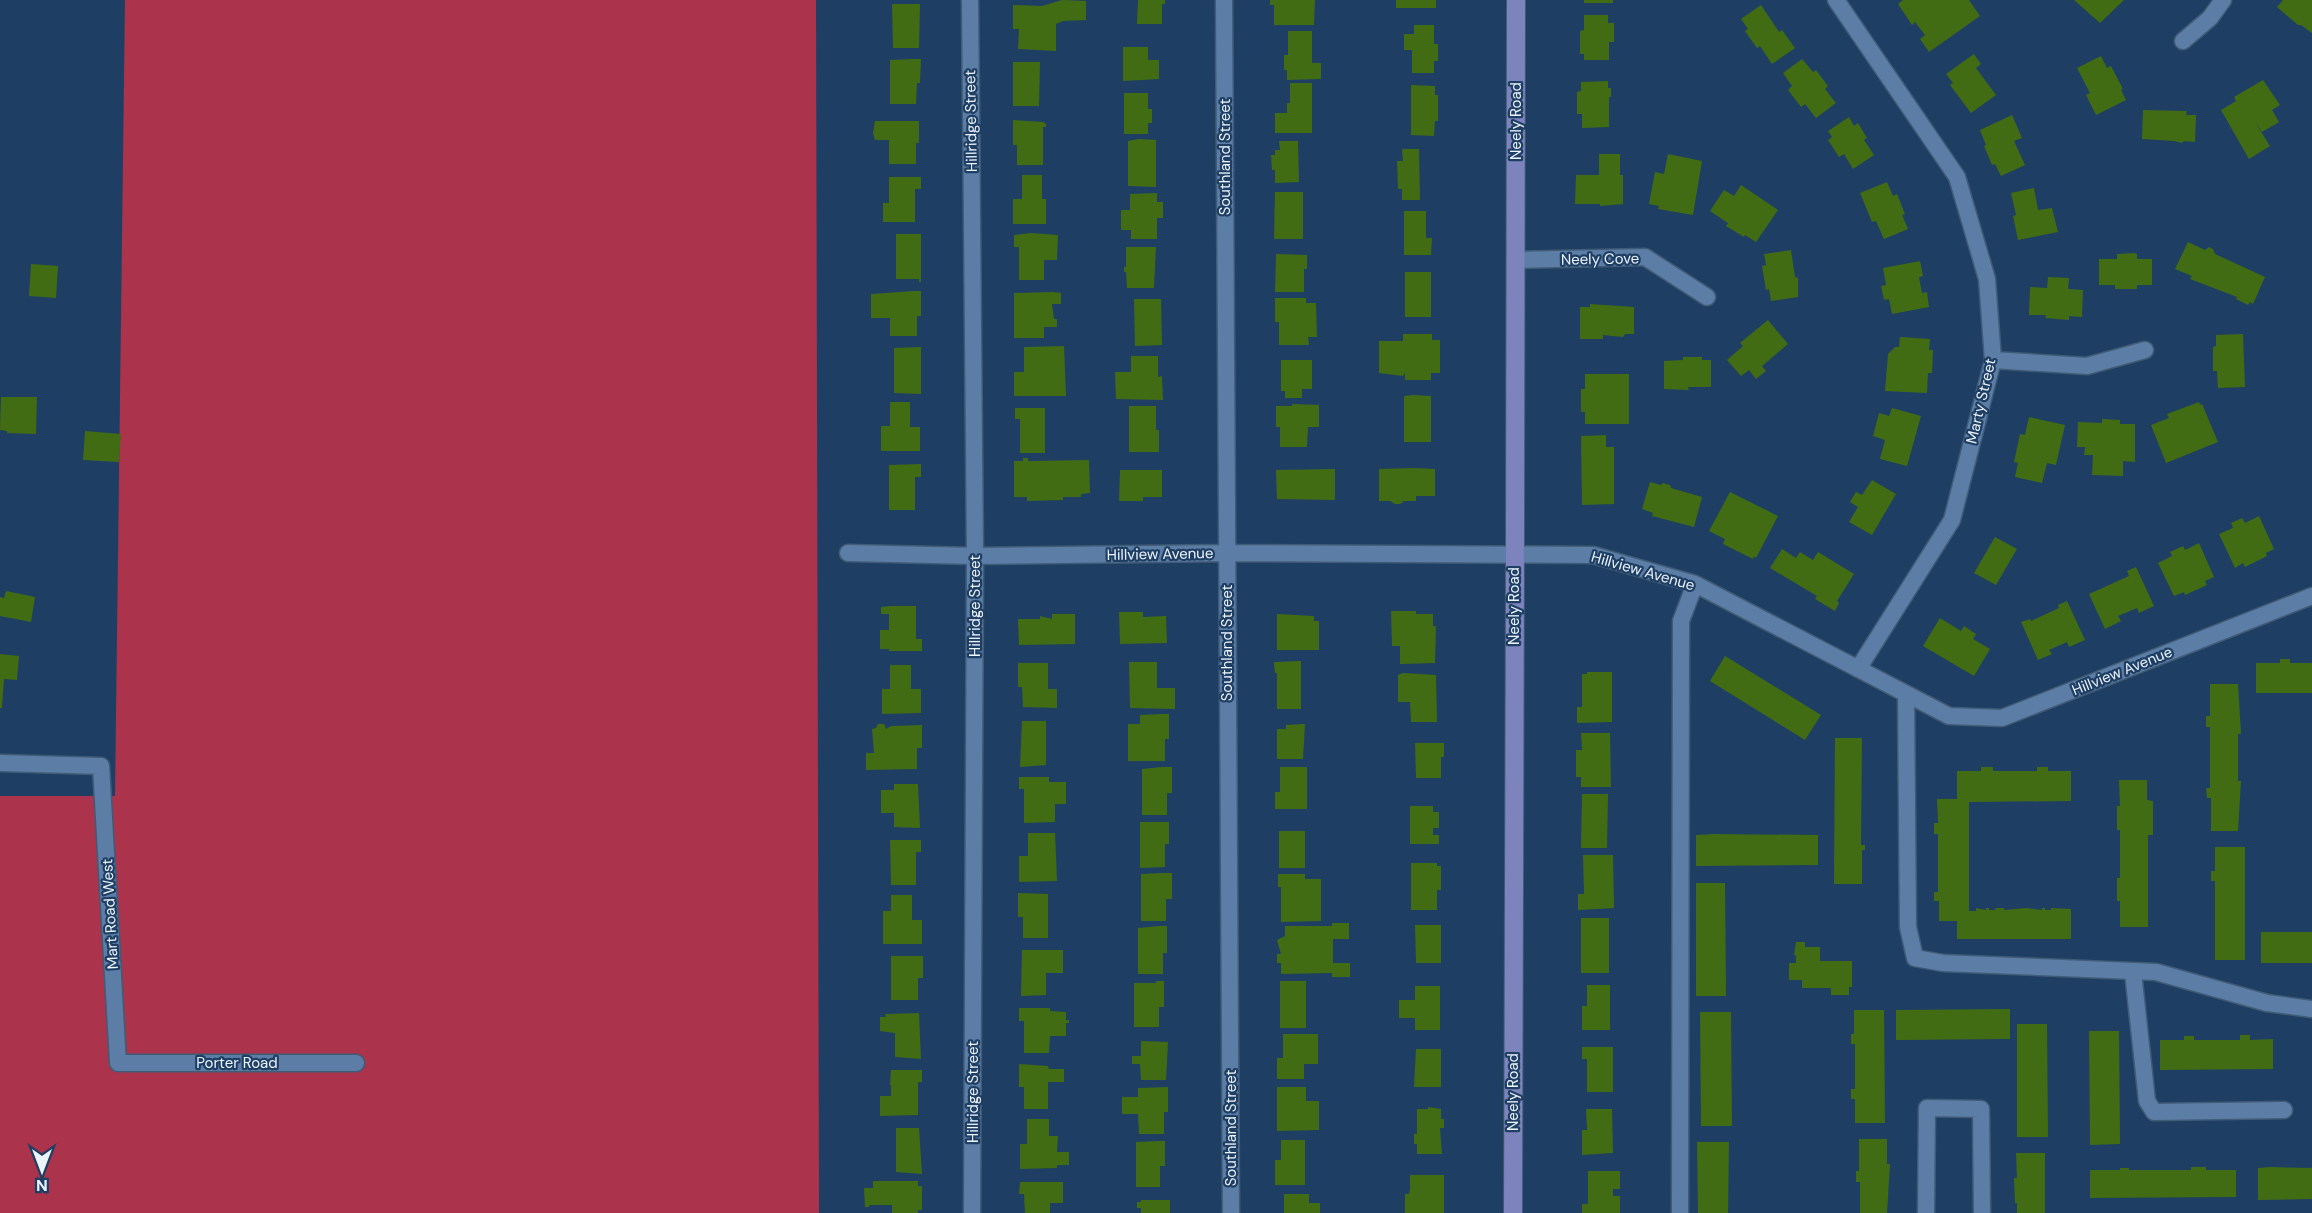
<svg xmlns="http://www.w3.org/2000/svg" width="2312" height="1213" viewBox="0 0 2312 1213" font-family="'DM Sans',sans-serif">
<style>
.forest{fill:#ab344c}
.building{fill:#416c14}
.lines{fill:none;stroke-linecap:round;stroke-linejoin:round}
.street-casing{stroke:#405b76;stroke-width:19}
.secondary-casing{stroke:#405b76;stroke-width:20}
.street{stroke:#5b7da6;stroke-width:16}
.secondary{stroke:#7d83bc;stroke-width:18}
.labels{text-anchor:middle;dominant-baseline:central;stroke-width:4.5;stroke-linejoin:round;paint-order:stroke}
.street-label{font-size:15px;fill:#ecf4fd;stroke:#1e3f63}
</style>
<rect width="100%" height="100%" fill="#1e3f63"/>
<path class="forest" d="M125,0h691l3,1213h-819v-417h115z"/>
<path class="building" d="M1062,0l24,1v19l-23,1 -7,3v27l-38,-2 1,-20h-6v-24l29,1z
M1138,0h27v4h-3v20h-25z
M1270,0h45l-1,25h-40v-20h-4z
M1396,0h40v8h-40z
M1584,0h29v3h-29z
M1903,0h66l11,16 -51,36 -9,-13 5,-4 -10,-13 -3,3 -14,-21z
M2074,0h50l-24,23z
M2283,0h29v33l-11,-8h-3l-21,-18z
M892,4h28l-1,44h-26z
M1761,5l18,27 3,-2 13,18 -23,16 -12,-18 -3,2 -12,-17 3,-2 -7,-10z
M1584,15h24v8h6v19h-5v18h-25v-6h-4v-23l4,-1z
M1414,25h20v19h4v17h-4v12h-22v-23h-8v-16h10z
M1288,31h24v32h9v16l-34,1v-10h-3v-15h4z
M1123,47h25v13h11v19l-36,2z
M1974,54l7,10 -5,4 20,27 -25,18 -21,-28 3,-2 -7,-9z
M2101,56l6,12 4,-2 12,23 -2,1 5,10 -30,15 -10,-20 4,-2 -13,-25z
M913,59h8l-1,24h-3l-1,21h-26v-44z
M1802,59l11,13 3,-2 12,16 -3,3 11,14 -20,15 -11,-14 -4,3 -13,-17 4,-4 -9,-13z
M1013,62h27l-1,44h-26z
M2263,80l17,25 -8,5 7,12 -17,10 -7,-10 15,24 -21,13 -28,-49 15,-9 -2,-4z
M1608,81v7h3v9h-2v30l-27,1v-14h-5v-22l4,-1v-9z
M1290,83h22v50h-37v-20h12v-10h3z
M1411,85l24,1v9h3v26h-3l-1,15 -23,-1z
M1124,93h24v16h4v14h-4v11h-24z
M2143,110l44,1 -1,4h10l-1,27 -11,-1 -2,2 -8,-2 -32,-2z
M2012,115l10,23 -8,3 11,24 -24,11 -6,-12 -3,1 -8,-19 2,-1 -6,-15z
M1849,117l5,9 4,-3 9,15 -3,2 10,15 -21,14 -9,-15 -5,3 -11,-17 4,-3 -4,-6z
M1013,120l30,2 3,2v3h-3v38h-26v-20h-4z
M875,121h44v22h-3v21h-27v-24h-14l-2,-7z
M1138,139l18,1v47l-28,-1v-45z
M1279,141h19l1,41 -24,1v-13h-3l-1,-15h4v-5h5z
M1402,149h17l1,51h-18v-11h-4l-1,-28h6z
M1599,154h21v21h3v29l-23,2v-2h-25l1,-29h23z
M1668,154l34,7 -9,54 -35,-6 1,-3 -10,-2 6,-32 9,2z
M1022,175h20v24h4v25h-33v-25h9z
M889,177h32v12h-6v33h-32v-19h6z
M1887,182l6,14 4,-2 8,20 -3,1 6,14 -24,10 -8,-18 -4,1 -12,-29z
M1741,185l37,25 -22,32 -11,-7 -1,2 -18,-11 2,-3 -18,-12 14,-21 10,6z
M2034,188l4,22 14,-2 6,24 -40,8 -5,-24 3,-1 -5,-22z
M1275,192h28v47h-29z
M1157,193v9h6v16h-6v21h-26v-9h-10v-20h9v-16z
M1404,211h22v27h6l-1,17h-27z
M1031,233l27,2 -1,25h-13v20h-25v-33h-5v-12z
M896,234h25v48h-2v-3h-23z
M2188,242l17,8 4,-3 4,2 2,5 50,23 -12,27 -3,-2 -2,3 -12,-6 1,-2 -47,-18 2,-3 -17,-7z
M1126,247h30l-2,41h-27l-1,-16h-2v-5h2z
M1791,250l4,27 3,1v19l-27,4 -2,-12 -3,1 -4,-24 4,-1 -2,-11z
M2134,253l3,1v5h15v26h-15v4h-22v-4h-16v-26h18v-5z
M1276,254l31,1v14h-3v23h-29z
M1920,261l3,15 -4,1 3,16 5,-1 2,15 -37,7 -3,-15 -5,1 -3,-14 5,-1 -3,-17z
M31,264l27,2 -2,32 -27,-2z
M1405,272h26v45h-26z
M2048,277l21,1 -1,11 15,1 -1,27 -13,-1v4l-24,-2 1,-3h-17l1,-28 17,1z
M914,291h7v25h-4v20h-27v-18h-19v-24z
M1053,292l8,1v11h-9l2,15h3v8h-13v11h-30v-45z
M1275,298h31v5h10l1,34h-9l1,8h-30v-23h-4z
M1134,299h27l1,46 -27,1z
M1590,304l44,3v27h-9l-2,3 -20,-2v4h-23v-32h10z
M1768,320l20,24 -26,22 4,5 -10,8 -7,-9 -8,6 -14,-16 16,-14 -3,-3z
M1403,334h29v6h8v33h-9v7h-26v-7l-2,3 -24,-3v-32h24z
M2243,334l2,53 -27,1 -1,-17h-4v-24l3,-1v-11z
M1900,337l30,2 -1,11h4l-1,23h-4l-1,20 -42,-2 3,-37 7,-7h4z
M1064,346l2,50h-52v-24h10v-25z
M921,347v47l-27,-1v-45z
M1131,356h27v21l4,-1 1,24 -47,-1 -1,-27h16z
M1683,357h19v3h9v27h-23l1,3 -25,-1v-28l19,-1z
M1281,360h31v29h-10v9h-17v-7h-4z
M1585,374h44v50h-44v-12h-4v-23h4z
M1413,395l18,1v46h-27v-46z
M1,397h36l-1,37 -29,-1v-2l-7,-1z
M890,402h20v25h10v24h-39v-25h9z
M2199,402l1,3 2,-1 16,38 -52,21 -15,-38 18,-7 -2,-4z
M1292,404l27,1v22h-11l-1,20h-27v-20h-4v-21h16z
M1129,406h27v24h3v22h-30z
M1015,408h30v45h-25v-34h-5z
M1892,408l29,8 -14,50 -27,-7 5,-19 -12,-4 6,-23 10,3z
M2029,417l36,8 -9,40 -9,-2 -5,20 -27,-6 3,-14 -4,-1 6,-28 5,1z
M2102,419l18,1v4h15v38l-12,-1v15l-31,-1 1,-20h-9l1,-8h-8l1,-25 24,1z
M85,431l36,3 -2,28 -36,-2z
M1606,435v12h8v57l-32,1 -1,-69z
M1023,458h5v3l61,-1 1,33 -9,1v3h-18v3l-36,1v-4h-13v-36h9z
M921,464v13h-6v33h-26v-45z
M1413,468l22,1v27h-19v5h-12l-4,3h-5l-5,-3h-11v-32z
M1335,469v31l-58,-1 -1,-29z
M1120,470h42v27h-19v4h-24z
M1872,480l24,14 -24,41 -23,-13 9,-15 -8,-5 6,-10 6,3z
M1650,482l11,3 2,-2 7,2 1,3 31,9 -8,30 -42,-11 1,-3 -11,-4z
M1730,492l48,24 -22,42 -2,-2 -1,3 -30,-15 2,-5 -16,-8z
M2259,516l15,33 -8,4 1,3 -22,11 -2,-4 -8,5 -16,-34 14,-6 -2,-5 11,-5 3,5z
M1995,537l22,12 -21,36 -22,-12z
M2199,543l15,34 -9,4 2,4 -22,10 -1,-3 -10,4 -16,-33 14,-7 -2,-4 13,-6 2,4z
M1782,549l14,9 4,-6 13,8 5,-8 36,22 -17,27 2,2 -4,8 -20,-12 2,-3 -47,-28z
M2136,567l18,39 -15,7 -2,-5 -19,8 3,5 -16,8 -16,-35 40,-18 -2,-5z
M6,591l29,6 -4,25 -31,-6v-19l4,1z
M2067,601l18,39 -16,7 -2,-5 -18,8 3,4 -14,6 -17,-38 9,-3 1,2 28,-13 -1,-3z
M890,606h26v33h6v12h-33v-2h-9v-19h9v-16h-8v-7z
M1391,611h25v3h17v12h3l-1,37 -35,1v-18h-8z
M1119,612h24v5l23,-1 1,27 -47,1z
M1052,614h23v30l-56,1 -1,-26h22v-3l12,3z
M1277,614l37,2v5h5v29h-42z
M1940,618l21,13 3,-5 12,8 -3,5 17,10 -16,27 -51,-30z
M0,654l19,2 -2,24 -13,-1 -2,29h-2z
M1725,656l96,59 -16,25 -95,-59z
M2280,659h10v4h22v30h-56v-30h24z
M1301,661v48h-24v-36h-2l-1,-11z
M1129,662h28v26h18v21l-45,-1z
M1018,663h30v26h9v19l-34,-1 -1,-20h-4z
M890,665h21v24h10v24l-39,1v-25h8z
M1587,672h25v50l-35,1v-16h5v-33h5z
M1403,673l33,2 1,47h-26l-1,-20h-12v-27z
M2210,684h28l3,50h-3v47h3l-3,50h-27v-33h-4l-1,-10h4v-61h-4v-11h4z
M1160,714h9v25h-4v22h-37v-37h12v-9z
M1022,721h24v44l-26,2z
M878,724h6l2,5 5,-3 31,-1v23h-5v21l-51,1v-17h8l-2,-24 4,-1z
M1302,724h3l-2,35h-26v-30h9v-4z
M1581,733h29l1,54h-30v-10h-5v-27h6z
M1835,738h27l-1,107h4v5h-3v34h-28z
M1415,743h29v14h-3v21h-25z
M1162,767h10v26h-5v22h-25v-46z
M1280,767h27v42h-32v-17h5z
M1981,767h12v4h44v-4h11v4h23v30l-102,1v109h7v-3l10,2v-2h3v2h7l-1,-2h9v2l22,-2 16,2v-2h3v2h6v-2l20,1v30h-114v-18h-18v-20h-5v-9h4v-58h-4v-11h4l-1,-24h20v-28h24z
M1019,777h30v5h17v22h-11v18l-31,1v-34h-5z
M2119,780h28v20l6,1v34h-5v92h-28v-26h-3v-23h3v-48h-3v-24h3z
M894,784h24l2,44 -26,-1v-14h-13v-23h13z
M1582,794h26l-1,54h-26z
M1410,806h23v6h6v16h-6v7h6v9h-29z
M1140,822h29v22h-4v23l-25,1z
M1279,831h26v37h-26z
M1028,833h27l2,48 -38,1v-26h9z
M1715,834l103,1v30l-122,1v-31z
M890,840h31v12h-5v33h-25z
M2215,847h30v113h-30v-79h-4v-10h4z
M1583,855h30l1,53 -36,2v-16h6z
M1411,863h26v3h4v24h-4v20h-26z
M1161,873h11v26h-6v22h-25v-47z
M1278,874h27v5h16v42l-40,1v-35h-3z
M1696,883h29l1,113h-30z
M1018,893l30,1v44h-25v-21h-5z
M891,895h21v25h10v24h-39v-33h8z
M1581,918h28v55h-28z
M1332,923h17v16h-16v24h17v14h-18v-4l-51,1v-11h-4v-9h4l-4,-14 8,-4v-10h47z
M1415,925h26v38h-25z
M1159,926h8v27h-4v21h-25v-46z
M2261,932h51v31h-51z
M1796,942h9v5h15v14h32v26h-3v8h-18v-7h-29v-8h-13v-17h7v-8h-2z
M1022,950h41v23h-17v22l-25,1z
M891,956h32v22h-5v22h-27z
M1156,981h8v26h-5v20h-25v-44h22z
M1280,981h26v47h-26z
M1587,985h23v45h-28v-24h5z
M1415,986h25v44h-25v-12h-16v-18h16z
M1019,1008h31v3l16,1v8h3v3h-3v13h-16l-1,17h-25v-32h-5z
M2010,1009v30l-114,1v-30z
M1854,1010h30l1,113h-30v-24h-4v-10h4v-45h-4v-10h3z
M1700,1012h31l1,114h-31z
M919,1013l2,46 -26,-2v-24l-15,-2v-14h6l-1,-3z
M2017,1024h30l1,113h-31z
M2089,1031h30l1,113 -30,1z
M1283,1034h35v30h-14v15h-27v-21h6z
M2240,1035h10v5l23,-1v30l-113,1v-30h24v-4h10v4h46z
M1141,1041l27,1 -2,38h-25l-1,-16h-8v-8h9z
M1582,1047h31v45h-26v-33h-5z
M1416,1049h25v38h-27z
M1019,1064l29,2 1,3h15v13h-16v27h-24v-22h-5z
M891,1070h31v12h-4v33l-38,1v-20h11v-11h-1z
M1168,1087v25h-4v22h-25l-1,-20h-16v-17h16v-9z
M1277,1087h29v14h13v29l-42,1z
M1428,1107l13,2v10h3v9h-4l2,26h-25v-10h-3v-10h3v-25h11z
M1586,1109h26l1,44 -31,2v-25h5z
M1027,1119h22v17h9l-1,16h12v13h-12v3l-37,1v-25h7z
M896,1128h23l3,46 -26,-2z
M1859,1139h28v25h3l-3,49h-27v-31h-4v-11h3z
M1281,1140h24v45h-30v-25h6z
M1158,1141h7v25h-5v21h-24v-45z
M1697,1142h32l-1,71h-30z
M2016,1153h29v60h-28v-10h-2l-1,-25h3z
M2191,1167h15v3h30v27l-146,1v-28h30v-2h9v2h62z
M2270,1167l42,1v31l-54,1v-32z
M1588,1171h32v18h-7v7h7v17h-38v-9h6z
M1410,1175h34v38h-39v-19h4l1,-4z
M873,1181h45v5h4v24h-4v3h-26v-8h-23v2h-4l-1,-19h9z
M1020,1182h43v21h-13v10h-25l-1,-19h-5z
M1284,1194h25v9h11v10h-36z
M1141,1200h29v13h-29v-5h-4v-6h4z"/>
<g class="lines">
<g class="street-casing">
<path id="street" d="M970,0l5,556 -3,657
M1224,0l7,1213
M1836,0l121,177 30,102 6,81 -41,160 -94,149
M2183,41l27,-23 13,-18
M1517,260l128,-3 62,40
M1993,360l94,6 58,-16
M848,553l127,3 251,-3 367,2 102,29 254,132 53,2 310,-122
M1906,694l2,233 7,31 28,5 213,9 111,31 45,6
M0,763l101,3 17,297h238
M2133,972l14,129 7,11 130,-2
M1680,1213l1,-592 14,-37
M1926,1213l1,-105 54,1 1,104"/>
</g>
<g class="secondary-casing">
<path id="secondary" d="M1513,1213c0,-404 4,-809 3,-1213"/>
</g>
<use href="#street" class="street"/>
<use href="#secondary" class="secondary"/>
</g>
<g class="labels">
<g class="street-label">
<text transform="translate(971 121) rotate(-91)">Hillridge Street</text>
<text transform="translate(1516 121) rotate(-90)">Neely Road</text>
<text transform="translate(1225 157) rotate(-90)">Southland Street</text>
<text transform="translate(1600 259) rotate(-1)">Neely Cove</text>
<text transform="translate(1981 401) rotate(-77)">Marty Street</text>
<text transform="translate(1160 554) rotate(-1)">Hillview Avenue</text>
<text transform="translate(1643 571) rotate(16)">Hillview Avenue</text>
<text transform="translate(975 606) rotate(-90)">Hillridge Street</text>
<text transform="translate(1514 606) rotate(-90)">Neely Road</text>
<text transform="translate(1227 643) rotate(-90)">Southland Street</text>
<text transform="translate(2122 671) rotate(-22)">Hillview Avenue</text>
<text transform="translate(110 914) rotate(-93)">Mart Road West</text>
<text x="237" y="1063">Porter Road</text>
<text transform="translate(973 1092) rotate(-90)">Hillridge Street</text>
<text transform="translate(1513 1092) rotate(-90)">Neely Road</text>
<text transform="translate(1231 1128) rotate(-90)">Southland Street</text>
</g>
</g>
<g transform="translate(42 1171) rotate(180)" stroke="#1e3f63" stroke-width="4.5" paint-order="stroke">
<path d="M0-4.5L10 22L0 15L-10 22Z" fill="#ecf4fd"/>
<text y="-9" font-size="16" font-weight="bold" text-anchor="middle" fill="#ecf4fd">N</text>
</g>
</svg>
